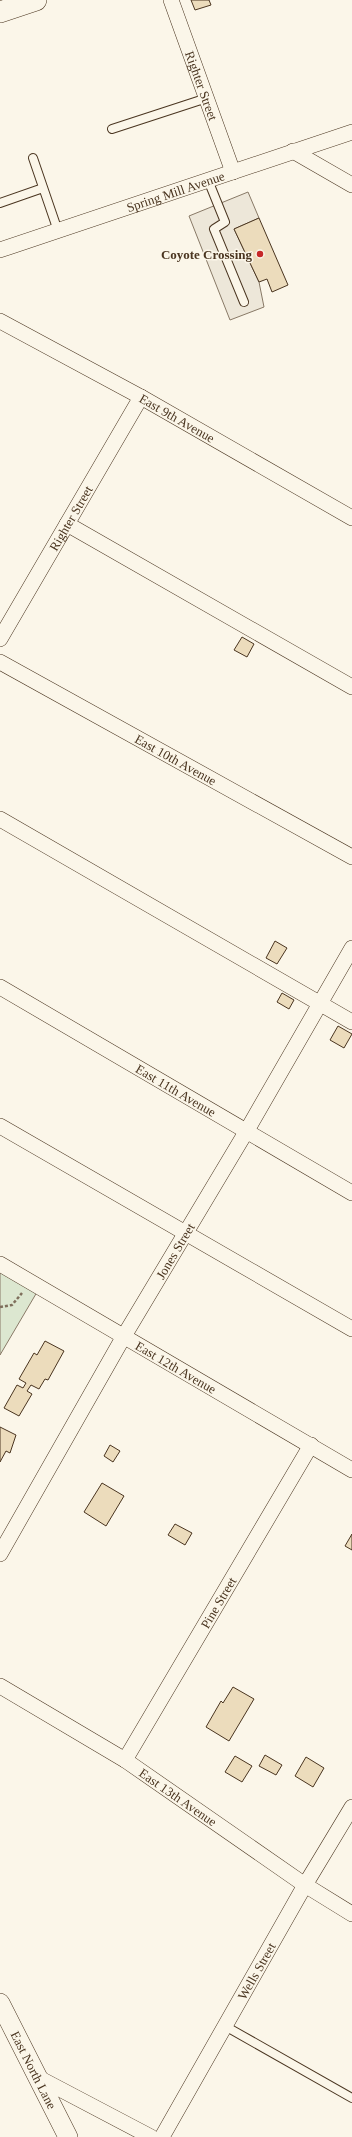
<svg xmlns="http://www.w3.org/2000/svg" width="352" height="2137" viewBox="0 0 352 2137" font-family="'Times New Roman',serif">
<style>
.green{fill:#dce7d0;stroke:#887966}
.parking{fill:#ede7d9;stroke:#887966}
.building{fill:#ecdcbc;stroke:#4a3520}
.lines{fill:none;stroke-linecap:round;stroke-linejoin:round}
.service-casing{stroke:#4a3520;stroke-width:10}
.minor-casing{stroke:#4a3520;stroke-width:16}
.tertiary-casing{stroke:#4a3520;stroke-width:20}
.secondary-casing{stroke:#4a3520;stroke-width:22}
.path{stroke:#7f6f5c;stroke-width:2.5;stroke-dasharray:3 2;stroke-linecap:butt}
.service{stroke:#fbf6e9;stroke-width:8}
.minor{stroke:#fbf6e9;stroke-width:15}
.tertiary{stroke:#fbf6e9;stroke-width:19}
.secondary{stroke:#fbf6e9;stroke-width:21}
.poi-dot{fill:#c62828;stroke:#fbf6e9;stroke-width:1.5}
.labels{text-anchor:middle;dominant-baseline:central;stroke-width:3;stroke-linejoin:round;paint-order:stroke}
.street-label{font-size:13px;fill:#4a3520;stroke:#fbf6e9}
.poi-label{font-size:13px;font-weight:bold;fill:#4a3520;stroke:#fbf6e9;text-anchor:end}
</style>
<rect width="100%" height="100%" fill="#fbf6e9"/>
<path class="green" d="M0,1264l40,23 -40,68z"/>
<path class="parking" d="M248,192l11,26 -25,11 25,53 5,25 -34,13 -41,-104z"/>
<path class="building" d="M191,0h18l2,5 -16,5z
M259,218l29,67 -16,7 -5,-13 -8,3 -25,-53z
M242,637l12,7 -7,13 -13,-7z
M275,941l12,7 -10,16 -11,-6z
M282,993l12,7 -5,9 -12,-7z
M338,1026l14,8 -8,14 -14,-8z
M45,1341l19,10 -16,29 -3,-1 -6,10 -8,-4 -4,6 5,3 -13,22 -15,-8 13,-23 6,3 3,-5 -7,-4 15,-26 3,2z
M0,1427l16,8 -6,18 -4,-2 -6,11z
M110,1445l10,6 -7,11 -9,-6z
M102,1483l22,13 -18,30 -22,-14z
M175,1524l17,9 -7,12 -17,-10z
M352,1534v16l-7,-4z
M233,1687l21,12 -25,42 -23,-14 15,-26 2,2z
M265,1755l17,10 -6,10 -17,-9z
M235,1756l17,10 -10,16 -17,-10z
M306,1757l18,11 -11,19 -18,-11z"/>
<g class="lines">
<g class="service-casing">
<path id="service" d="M112,129l95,-31
M33,158l25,73
M208,180l17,42 -11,7 30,73
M0,203l43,-15
M225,2026l127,72"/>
</g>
<g class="minor-casing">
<g id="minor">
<path id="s1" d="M171,0l62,172"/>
<path d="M293,151l59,34"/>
<path id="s2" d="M0,250l352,-118"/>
<path id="s3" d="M0,321l141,76 211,121"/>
<path d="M67,524l285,163"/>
<path id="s4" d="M0,639l141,-242"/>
<path id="s5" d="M0,662l352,195"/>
<path d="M0,819l352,203"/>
<path id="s6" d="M0,987l352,206"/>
<path d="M0,1126l352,203"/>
<path id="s7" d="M0,1264l352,206"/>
<path id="s8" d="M0,1554l124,-218 122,-204 106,-184"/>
<path id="s9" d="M0,1686l125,74 180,125 47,29"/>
<path id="s10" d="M125,1760l186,-315"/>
<path d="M37,2077l114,60"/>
<path id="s11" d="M162,2137l143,-252 47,-78"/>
</g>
</g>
<g class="tertiary-casing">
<g id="tertiary">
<path id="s12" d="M0,2003l68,134"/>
</g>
</g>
<g class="secondary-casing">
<path id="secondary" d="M0,12l36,-12"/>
</g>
<path class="path" d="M0,1307l12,-2 10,-12"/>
<use href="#service" class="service"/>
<use href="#minor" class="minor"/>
<use href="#tertiary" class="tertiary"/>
<use href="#secondary" class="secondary"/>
</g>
<circle class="poi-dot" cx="260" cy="254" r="4"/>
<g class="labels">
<g class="street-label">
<text stroke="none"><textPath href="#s1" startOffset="91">Righter Street</textPath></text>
<text stroke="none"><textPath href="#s2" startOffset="185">Spring Mill Avenue</textPath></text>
<text stroke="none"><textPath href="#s3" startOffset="202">East 9th Avenue</textPath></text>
<text stroke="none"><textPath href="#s4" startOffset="140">Righter Street</textPath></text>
<text stroke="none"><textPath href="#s5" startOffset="201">East 10th Avenue</textPath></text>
<text stroke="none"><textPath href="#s6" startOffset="204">East 11th Avenue</textPath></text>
<text stroke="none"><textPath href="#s8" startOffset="350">Jones Street</textPath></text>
<text stroke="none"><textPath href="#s7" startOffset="204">East 12th Avenue</textPath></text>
<text stroke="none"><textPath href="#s10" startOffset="183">Pine Street</textPath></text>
<text stroke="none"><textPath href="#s9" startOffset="210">East 13th Avenue</textPath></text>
<text stroke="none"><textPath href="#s11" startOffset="191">Wells Street</textPath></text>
<text stroke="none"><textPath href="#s12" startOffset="75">East North Lane</textPath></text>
</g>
<g class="poi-label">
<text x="252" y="254">Coyote Crossing</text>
</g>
</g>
</svg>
